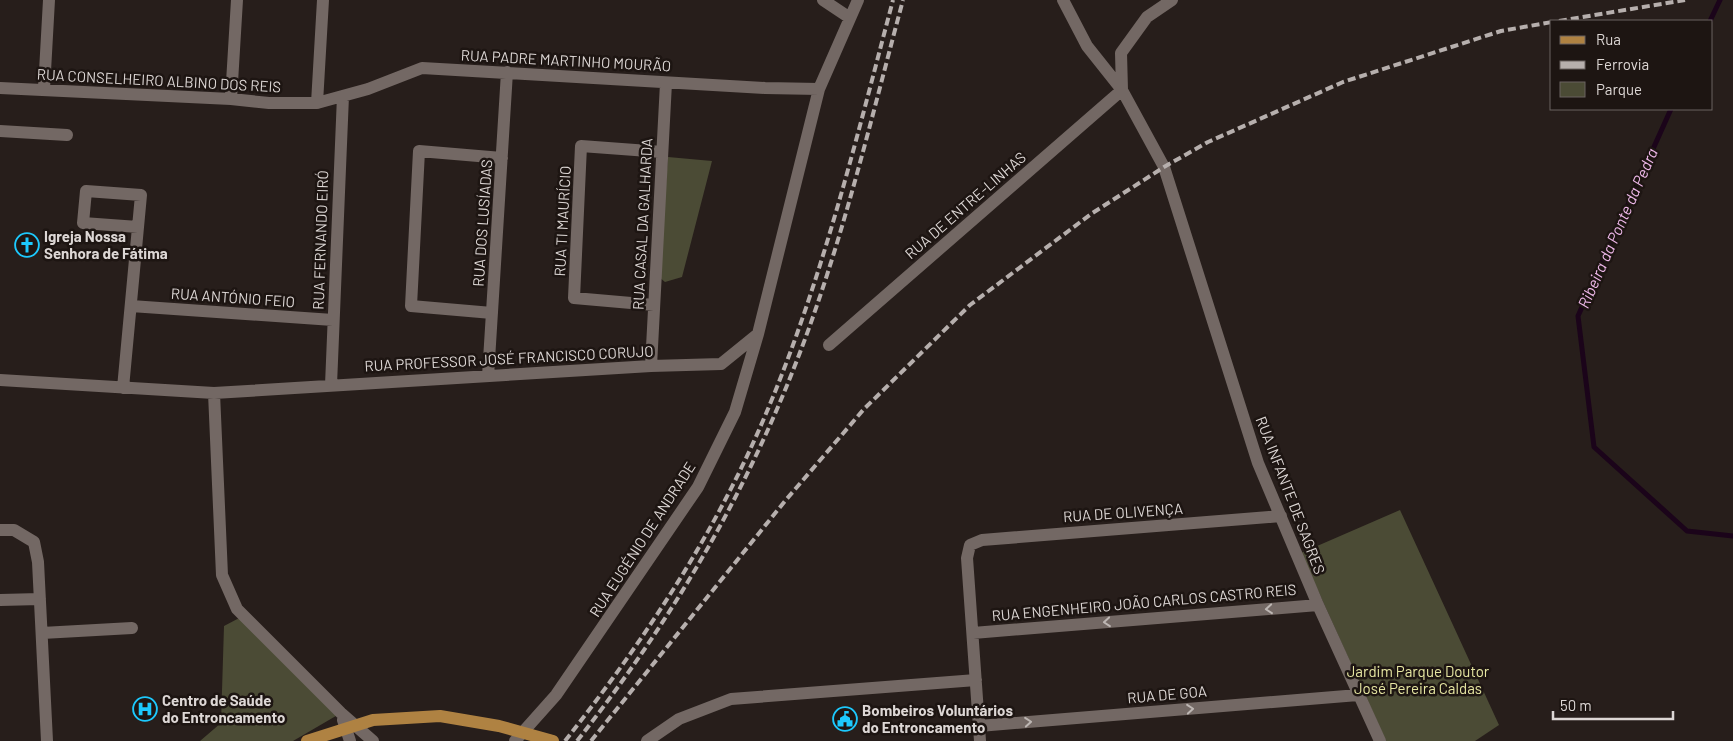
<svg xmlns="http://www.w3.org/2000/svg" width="1733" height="741" viewBox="0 0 1733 741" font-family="Barlow,sans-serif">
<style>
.green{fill:#4b4b35}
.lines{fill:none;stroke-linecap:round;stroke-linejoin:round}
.stream{stroke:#1b041a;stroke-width:5}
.minor{stroke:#736864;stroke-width:12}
.major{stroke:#af8242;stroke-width:12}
.rail{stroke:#b6afad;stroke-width:4;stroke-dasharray:8 4;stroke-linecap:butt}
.oneway{stroke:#bdb6b3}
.labels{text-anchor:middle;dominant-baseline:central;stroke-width:5;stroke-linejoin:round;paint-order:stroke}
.street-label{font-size:15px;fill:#ddd7d5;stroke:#1d1512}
.poi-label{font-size:15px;font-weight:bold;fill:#ddd7d5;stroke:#1d1512;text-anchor:start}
.park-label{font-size:15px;fill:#e6e6a2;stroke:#1d1512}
.water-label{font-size:16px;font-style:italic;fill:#eeb8e9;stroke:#1d1512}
</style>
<rect width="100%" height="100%" fill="#271e1b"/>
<path class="green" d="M668,157l44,4 -30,116 -17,5 -6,-5z
M1400,510l99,215 -24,16h-89l-85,-188z
M243,616l98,97 -48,28h-93l21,-18 3,-97z"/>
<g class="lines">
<path class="stream" d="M1710,21l10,-21
M1671,109l-93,207 16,131 93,84 46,5"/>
<path class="minor" d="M823,0l27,18
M1172,0l-25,17 -26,36 1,37 42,77 94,296 60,142 62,136
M0,88l231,11 38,4h48l51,-14 54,-21 343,20 54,1
M44,89l5,-89
M231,99l6,-99
M317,103l6,-103
M0,131l67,4
M654,305l-80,-7 7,-152 81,6
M131,306l202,14
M492,313l-81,-7 8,-155 83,7
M829,345l293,-255 -35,-44 -24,-46
M651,366l15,-283
M488,376l19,-304
M0,380l214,13 437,-27 70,-2 37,-30 61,-245 39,-89
M331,385l12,-289
M123,388c6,-64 12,-128 18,-193l-55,-4 -3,32 55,4
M214,393l8,182 15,34 104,104 32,28
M0,530h14l20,12 4,20 9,179
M0,600l40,-1
M42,633l90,-5
M973,633l345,-28
M343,720l7,21
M979,726l379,-31
M515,741l41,-46 142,-208 37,-75 23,-78
M647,741l32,-22 52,-20 245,-19
M980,741l-13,-183 3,-13 12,-5 299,-24"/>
<path class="major" d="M307,741l66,-21 67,-4 59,10 54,15"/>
<path class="rail" d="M1559,21l126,-21
M565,741c79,-100 150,-207 200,-325 57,-134 91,-276 128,-416
M577,741c94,-119 168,-245 222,-386 44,-115 72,-236 104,-355
M591,741l194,-240 79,-92 106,-104 121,-91 73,-47 44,-25 135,-60 158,-51 51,-9"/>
</g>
<defs><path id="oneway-chevron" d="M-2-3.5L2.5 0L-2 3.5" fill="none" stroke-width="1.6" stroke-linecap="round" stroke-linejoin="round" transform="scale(1.25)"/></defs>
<g class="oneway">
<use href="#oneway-chevron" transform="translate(1269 609) rotate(175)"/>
<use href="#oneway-chevron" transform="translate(1107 622) rotate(175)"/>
<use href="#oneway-chevron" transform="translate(1190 709) rotate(-5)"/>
<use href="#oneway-chevron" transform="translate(1028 722) rotate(-5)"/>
</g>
<defs>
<g id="church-ring" transform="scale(1.25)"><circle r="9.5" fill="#1d1512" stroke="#1dc9fd" stroke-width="1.5"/><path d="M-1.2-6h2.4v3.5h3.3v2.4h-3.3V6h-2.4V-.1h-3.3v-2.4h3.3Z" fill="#1dc9fd"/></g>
<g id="hospital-ring" transform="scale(1.25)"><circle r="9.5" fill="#1d1512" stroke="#1dc9fd" stroke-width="1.5"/><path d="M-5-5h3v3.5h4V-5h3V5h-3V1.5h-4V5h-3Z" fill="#1dc9fd"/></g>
<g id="civic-ring" transform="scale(1.25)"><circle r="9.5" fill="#1d1512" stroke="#1dc9fd" stroke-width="1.5"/><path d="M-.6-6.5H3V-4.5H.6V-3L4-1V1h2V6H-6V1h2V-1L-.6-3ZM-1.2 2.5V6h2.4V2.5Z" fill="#1dc9fd"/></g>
</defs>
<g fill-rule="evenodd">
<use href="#church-ring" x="27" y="245"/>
<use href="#hospital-ring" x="145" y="709"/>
<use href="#civic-ring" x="845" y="719"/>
</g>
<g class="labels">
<g class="street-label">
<text transform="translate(566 60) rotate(3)">RUA PADRE MARTINHO MOURÃO</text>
<text transform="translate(159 80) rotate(3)">RUA CONSELHEIRO ALBINO DOS REIS</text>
<text transform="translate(965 205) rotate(-41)">RUA DE ENTRE-LINHAS</text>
<text transform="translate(562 221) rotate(-87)">RUA TI MAURÍCIO</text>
<text transform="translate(482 223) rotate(-86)">RUA DOS LUSÍADAS</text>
<text transform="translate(642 224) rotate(-87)">RUA CASAL DA GALHARDA</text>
<text transform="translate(320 240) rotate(-88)">RUA FERNANDO EIRÓ</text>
<text transform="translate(233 297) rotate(4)">RUA ANTÓNIO FEIO</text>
<text transform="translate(509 358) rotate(-3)">RUA PROFESSOR JOSÉ FRANCISCO CORUJO</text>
<text transform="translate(1291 495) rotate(69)">RUA INFANTE DE SAGRES</text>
<text transform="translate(1123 512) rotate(-4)">RUA DE OLIVENÇA</text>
<text transform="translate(642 539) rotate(-57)">RUA EUGÉNIO DE ANDRADE</text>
<text transform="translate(1144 602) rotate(-5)">RUA ENGENHEIRO JOÃO CARLOS CASTRO REIS</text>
<text transform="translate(1167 694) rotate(-5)">RUA DE GOA</text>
</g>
<g class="poi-label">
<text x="44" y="236">Igreja Nossa<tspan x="44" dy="17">Senhora de Fátima</tspan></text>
<text x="162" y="700">Centro de Saúde<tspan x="162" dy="17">do Entroncamento</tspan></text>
<text x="862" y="710">Bombeiros Voluntários<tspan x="862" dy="17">do Entroncamento</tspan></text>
</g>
<g class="park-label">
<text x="1418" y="671">Jardim Parque Doutor<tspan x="1418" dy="17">José Pereira Caldas</tspan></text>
</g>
<g class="water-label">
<text transform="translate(1617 228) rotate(-66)">Ribeira da Ponte da Pedra</text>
</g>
</g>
<rect x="1550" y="20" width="162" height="90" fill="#1d1512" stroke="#6a6360"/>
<rect x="1560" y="36" width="25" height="8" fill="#af8242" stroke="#6a6360"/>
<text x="1596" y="45" font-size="15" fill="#ddd7d5">Rua</text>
<rect x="1560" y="61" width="25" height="8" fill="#b6afad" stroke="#6a6360"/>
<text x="1596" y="70" font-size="15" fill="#ddd7d5">Ferrovia</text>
<rect x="1560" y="82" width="25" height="15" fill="#4b4b35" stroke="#6a6360"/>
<text x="1596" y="95" font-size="15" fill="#ddd7d5">Parque</text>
<path d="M1553 711v8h120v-8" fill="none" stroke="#ddd7d5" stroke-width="2.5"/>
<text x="1560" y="711" font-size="15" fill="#ddd7d5" stroke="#1d1512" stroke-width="4" paint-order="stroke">50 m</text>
</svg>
